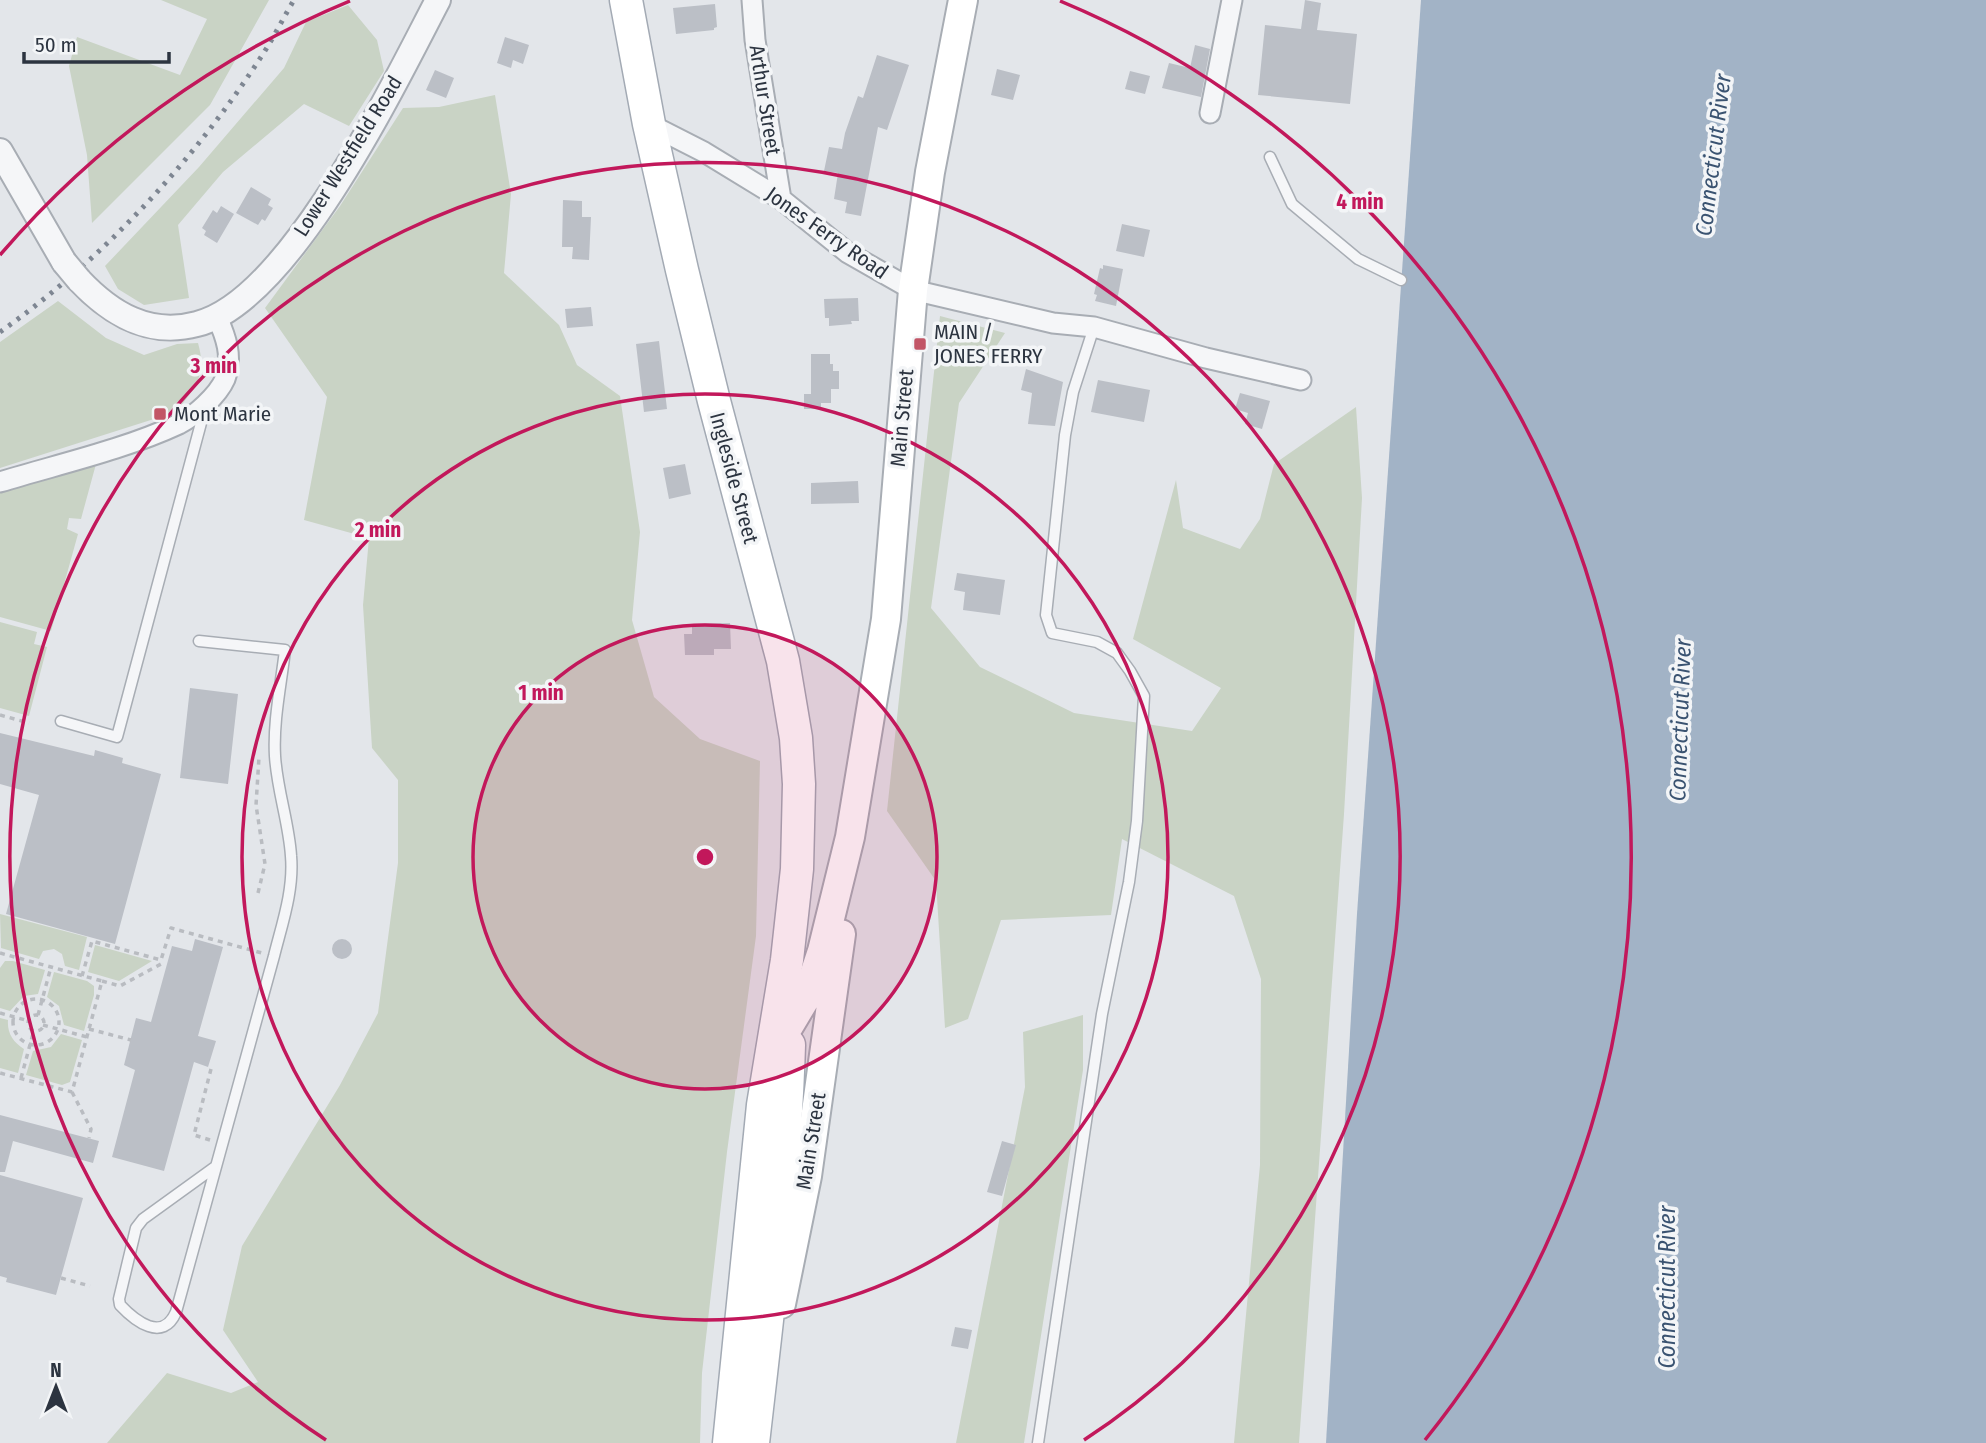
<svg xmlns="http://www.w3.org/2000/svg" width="1986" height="1443" viewBox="0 0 1986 1443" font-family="'Fira Sans Condensed',sans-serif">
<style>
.green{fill:#c9d3c5}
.water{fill:#a2b3c6}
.building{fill:#bbbfc6}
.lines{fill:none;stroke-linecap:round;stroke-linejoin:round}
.service-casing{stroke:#a8adb4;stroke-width:13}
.minor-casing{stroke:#a8adb4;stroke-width:23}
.tertiary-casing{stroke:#a8adb4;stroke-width:28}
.secondary-casing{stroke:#a8adb4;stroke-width:32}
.primary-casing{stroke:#a3aab4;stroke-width:35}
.path{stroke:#b9bcc1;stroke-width:3.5;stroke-dasharray:5 5;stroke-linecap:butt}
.service{stroke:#f5f6f8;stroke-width:10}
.minor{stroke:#f5f6f8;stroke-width:19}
.tertiary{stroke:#f5f6f8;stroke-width:24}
.secondary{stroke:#fff;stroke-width:28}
.primary{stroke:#fff;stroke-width:32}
.rail{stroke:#7e8692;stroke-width:5;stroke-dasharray:3.5 7;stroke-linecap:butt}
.tertiary-bridge-casing{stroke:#a8adb4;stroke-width:28;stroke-linecap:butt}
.tertiary-bridge{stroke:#f5f6f8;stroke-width:24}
.ring{fill:none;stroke:#c2185b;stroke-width:3.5}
.poi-dot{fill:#c25566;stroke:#f3f5f7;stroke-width:2.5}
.labels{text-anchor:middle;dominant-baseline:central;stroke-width:7;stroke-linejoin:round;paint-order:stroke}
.street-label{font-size:21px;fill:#2c3440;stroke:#f3f5f7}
.poi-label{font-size:21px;fill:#2c3440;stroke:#f3f5f7;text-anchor:start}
.water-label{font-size:23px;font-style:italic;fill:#3a5371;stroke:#f3f5f7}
.centre{fill:#c2185b;stroke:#f3f5f7;stroke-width:3.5}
.ring-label{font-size:21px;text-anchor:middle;font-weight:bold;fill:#c2185b;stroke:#f3f5f7;stroke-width:7;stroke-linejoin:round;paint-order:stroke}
</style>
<rect width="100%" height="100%" fill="#e3e6ea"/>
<path class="green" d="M161,0h108l-59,105 -118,118 -5,-68 -18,-89 8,-29 103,38 27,-56z
M348,5l29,35 7,31 -35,55 -45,-22 -81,68 -45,53 11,73 -45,7 -26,-16 -13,-23 94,-99 85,-99 22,-46z
M495,95l16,99 -7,79 55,52 18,40 43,31 20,136 -8,88 22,77 46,42 60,22 -4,175 -29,216 -25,221 -2,70h-593l60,-70 64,20 27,-11 -35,-52 19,-84 98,-161 38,-72 20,-150v-83l-26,-32 -9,-143 6,-67 -65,-18 23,-123 -62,-89 75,-102 63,-98 36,-1z
M58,301l48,37 38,17 33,-11 21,-1c9,32 -2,44 -22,69l-176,56v-126z
M940,316l65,17 -46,70 -28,205 49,59 94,46 118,18 29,-43 -88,-49 43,-159 7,48 57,21 20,-30 14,-55 82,-57 6,91 -18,316 -45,629h-65l26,-278 1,-186 -27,-83 -112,-57 -11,76 -110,5 -33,99 -23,9 -9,-147 -49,-70z
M96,464l-15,55 -12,-1 -2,11 11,5 -27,97 -51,-14v-125z
M0,622l37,10 -3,12 13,3 -18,69 -29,-8z
M0,914l87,23 -8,33 -14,-4 -3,-12 -8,-5 -11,2 -4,8 -38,-11z
M95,945l57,16 -33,20 -31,-9z
M5,961h8l32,9 -7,24 -14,2 -14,15 -10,-3v-40z
M54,972l33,9 7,5v9l-10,36 -20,-6 -5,-19 -12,-9z
M1083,1015v55l-59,373h-68l69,-356 -2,-55z
M0,1018l8,2c-1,13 5,22 16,29l-6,24 -18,-5z
M61,1034l21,6 -12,42 -8,3 -36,-10 7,-24 18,-4z"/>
<path class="water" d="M1421,0h565v1443h-660l31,-529z"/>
<path class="building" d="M1305,0l16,3 -4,27 40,4 -7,70 -92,-9 7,-70 36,4z
M715,4l2,23 -3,1v2l-38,4 -3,-26z
M505,37l24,8 -6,19 -10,-4 -2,8 -14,-5z
M1195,45l15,4 -9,48 -39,-9 7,-25 21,5z
M877,55l32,10 -22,65 -9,-3 -17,89 -16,-3 2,-11 -13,-3 4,-26 -14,-2 5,-24 13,2 3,-16 13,-37 5,2z
M997,69l23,6 -7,25 -22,-5z
M435,70l19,8 -8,20 -20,-8z
M1130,71l20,5 -5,18 -20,-5z
M251,187l20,12 -3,6 5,3 -8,13 -3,-2 -4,6 -22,-12z
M563,200l19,1v16h9l-2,43 -17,-1 1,-12h-11z
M221,206l13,8 -17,29 -13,-8 2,-4 -4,-3 11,-18 4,3z
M1122,224l28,6 -6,27 -28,-6z
M1103,265l20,4 -7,37 -21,-5 2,-6 -3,-1 6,-26 3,1z
M858,298l1,23h-8l1,3 -23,2v-8h-4l-1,-19z
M591,307l2,19 -26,2 -2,-19z
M659,341l8,68 -23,3 -8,-68z
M811,354h19v10h3v7h6v18h-8v14h-10v6h-17v-15h7z
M1026,369l37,13 -8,44 -27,-2 4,-31 -11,-3z
M1098,380l52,10 -6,32 -53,-10z
M1240,393l30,8 -8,28 -17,-5 3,-11 -13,-4z
M685,464l6,30 -22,5 -6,-31z
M858,481l1,22 -48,1v-21z
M957,573l48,7 -5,35 -37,-5 2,-18 -11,-2z
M730,623l1,26h-17v6h-29l-1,-21h8v-10z
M190,688l48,6 -10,90 -48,-6z
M0,733l94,23 1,-6 28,8 -1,5 39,11 -46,170 -109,-30 33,-119 -39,-11z
M332 949a10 10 0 1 1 20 0a10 10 0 1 1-20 0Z
M195,939l28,8 -25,89 18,5 -8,26 -14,-5 -30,109 -52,-14 23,-87 -11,-5 12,-47 15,4 21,-76 20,5z
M0,1115l99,26 -6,22 -80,-22 -8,31h-5z
M1002,1141l14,4 -14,51 -15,-4z
M0,1175l83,23 -27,97 -50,-13 1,-4 -7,-2z
M955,1327l17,3 -4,19 -17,-3z"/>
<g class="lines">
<g class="service-casing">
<path id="service" d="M1270,157l22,47 66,55 43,21
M199,641l86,9c-4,35 -12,71 -10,106 2,34 14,67 16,100 3,34 -9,68 -17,100l-98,356c-13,31 -41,9 -56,-7l-1,-6 17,-71 7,-9 72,-52
M61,721l56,16 88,-329
M1038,1443l64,-429 27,-132 8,-61 7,-125 -14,-25 -13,-18 -20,-11 -45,-9 -6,-18 19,-180 8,-43 21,-65"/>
</g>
<g class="minor-casing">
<path id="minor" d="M752,0l3,40 26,159
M1210,113l22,-113
M649,124l55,28 77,47 67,54 65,37 140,33 41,4 112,31 95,22
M0,482c59,-18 123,-32 179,-58 16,-8 39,-29 46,-45 8,-23 1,-42 -8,-62"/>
</g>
<g class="tertiary-casing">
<path id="tertiary" d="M0,151l64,111
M79,280c32,34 70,57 118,44 93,-23 198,-242 241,-324"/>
</g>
<g class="secondary-casing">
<path id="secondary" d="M771,1050l18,-24 18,-30 15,-45 28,-114 36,-218 27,-329 17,-118 33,-172
M781,1304l26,-128 34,-242"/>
</g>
<g class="primary-casing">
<path id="primary" d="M626,0l23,124 33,146 32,131 69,260 13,77 3,46 -2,85 -10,91 -24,145 -34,338
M753,1443c15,-132 32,-265 36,-398"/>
</g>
<path class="path" d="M0,715l29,8
M258,893l7,-29 -9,-59 3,-48
M0,953l102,28 -30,111 -72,-19
M82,976l10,-35 69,19 10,-32 91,25
M102,981l18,5 41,-22v-3
M13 1022a23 23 0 1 1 46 0a23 23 0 1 1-46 0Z
M0,1013l29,8
M38,1015l13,-48
M28 1023a8 8 0 1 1 16 0a8 8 0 1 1-16 0Z
M43,1025l44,12
M89,1029l42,11
M21,1078l13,-48
M72,1092l19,37 -2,9
M210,1140l-16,-5 17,-66
M61,1278l29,8"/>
<use href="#service" class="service"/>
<use href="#minor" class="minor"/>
<use href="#tertiary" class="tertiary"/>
<use href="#secondary" class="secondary"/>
<use href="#primary" class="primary"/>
<path class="rail" d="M0,332c102,-72 191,-168 259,-272 13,-19 23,-40 35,-60"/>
<g class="tertiary-bridge-casing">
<path id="tertiary-bridge" d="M64,262l15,18"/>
</g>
<use href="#tertiary-bridge" class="tertiary-bridge"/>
</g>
<circle cx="705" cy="857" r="232" fill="#c2185b" fill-opacity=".12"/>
<g class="ring">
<circle cx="705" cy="857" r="232"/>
<circle cx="705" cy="857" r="463"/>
<path d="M326 1440A695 695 0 1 1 1084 1440"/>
<path d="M0 255A927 927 0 0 1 350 1M1060 1A927 927 0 0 1 1425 1440"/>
</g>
<g class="poi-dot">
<rect x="913" y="337" width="14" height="14" rx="3.5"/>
<rect x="153" y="407" width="14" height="14" rx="3.5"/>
</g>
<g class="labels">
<g class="street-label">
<text transform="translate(765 100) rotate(81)">Arthur Street</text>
<text transform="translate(348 156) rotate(-58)">Lower Westfield Road</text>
<text transform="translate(827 233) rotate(35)">Jones Ferry Road</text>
<text transform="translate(902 418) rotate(-85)">Main Street</text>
<text transform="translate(734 478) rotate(75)">Ingleside Street</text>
<text transform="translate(811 1141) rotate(-81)">Main Street</text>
</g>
<g class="poi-label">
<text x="934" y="332">MAIN /<tspan x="934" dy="24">JONES FERRY</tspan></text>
<text x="174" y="414">Mont Marie</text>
</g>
<g class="water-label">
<text transform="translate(1713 155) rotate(-83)">Connecticut River</text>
<text transform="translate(1680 720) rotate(-88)">Connecticut River</text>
<text transform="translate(1667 1287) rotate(-90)">Connecticut River</text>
</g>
</g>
<circle cx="705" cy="857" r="10" class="centre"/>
<g class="ring-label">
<text x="1360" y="209">4 min</text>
<text x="214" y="373">3 min</text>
<text x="378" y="537">2 min</text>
<text x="541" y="700">1 min</text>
</g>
<g transform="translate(56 1387)" stroke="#f3f5f7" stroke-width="5" paint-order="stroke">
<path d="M0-5L12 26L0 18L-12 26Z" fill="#2c3440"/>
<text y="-10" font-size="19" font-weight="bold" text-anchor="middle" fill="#2c3440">N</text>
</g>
<path d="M24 52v10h145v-10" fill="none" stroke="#2c3440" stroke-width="3.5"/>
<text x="35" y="52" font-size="21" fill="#2c3440" stroke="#f3f5f7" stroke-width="5" paint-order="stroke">50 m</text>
</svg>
